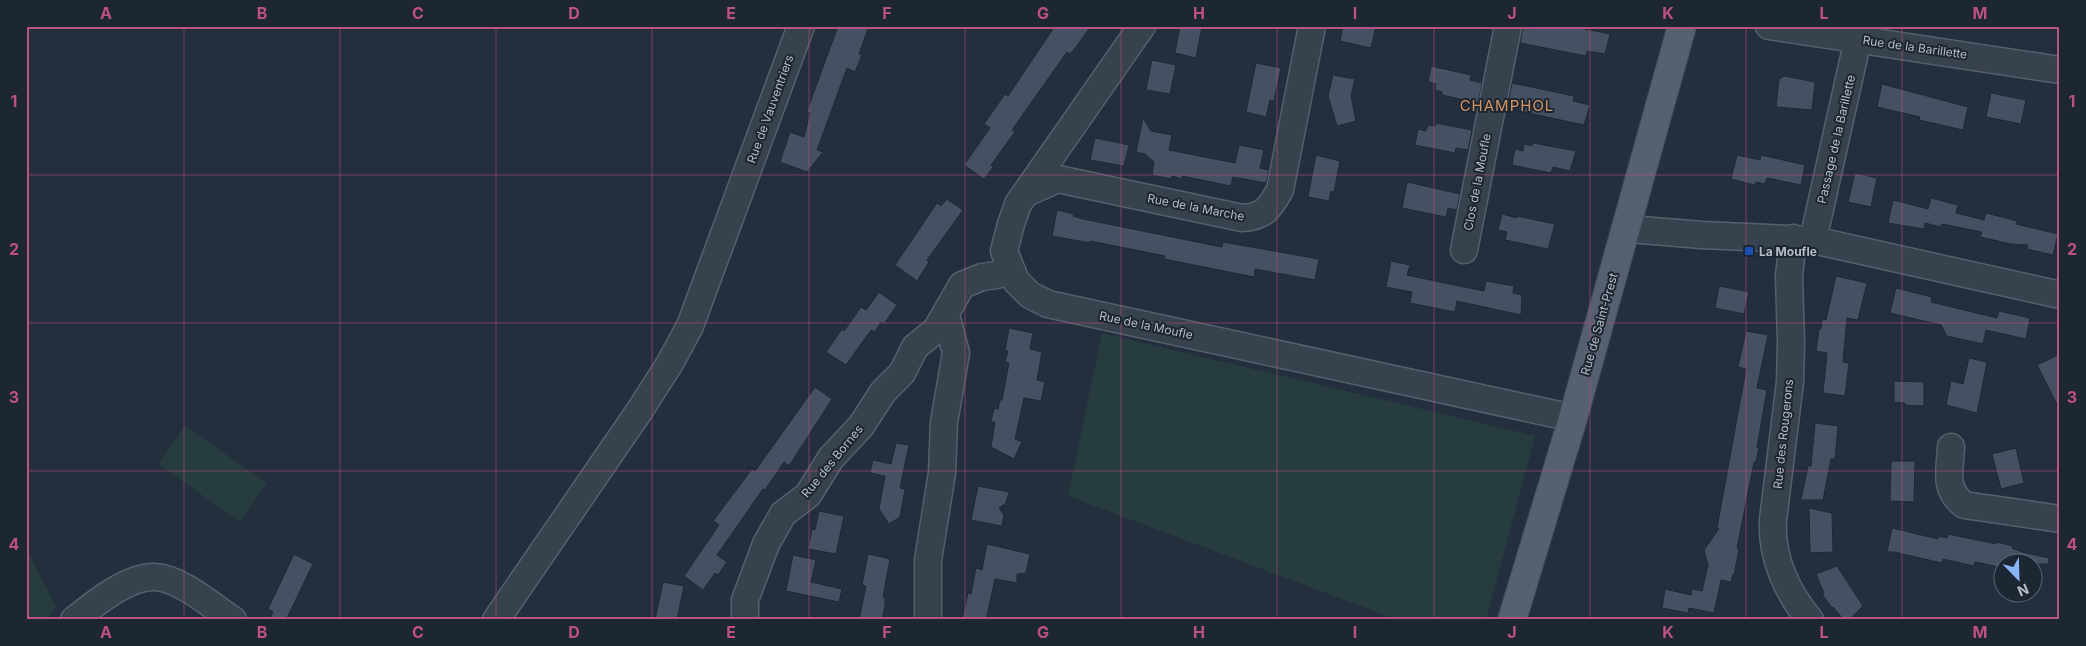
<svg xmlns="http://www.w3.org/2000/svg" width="2086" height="646" viewBox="0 0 2086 646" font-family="Inter,sans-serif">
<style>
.green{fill:#263c3f}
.building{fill:#455162;stroke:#1f2835}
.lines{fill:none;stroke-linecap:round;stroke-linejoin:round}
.minor-casing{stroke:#565f6c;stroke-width:29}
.major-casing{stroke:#414a57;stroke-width:30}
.minor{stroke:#38414e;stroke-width:26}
.major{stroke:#56606e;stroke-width:28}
.grid{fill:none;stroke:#bd5182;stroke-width:1;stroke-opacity:0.55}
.transit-dot{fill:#1a4fb4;stroke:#1d2633;stroke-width:2}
.labels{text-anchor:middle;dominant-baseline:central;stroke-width:4;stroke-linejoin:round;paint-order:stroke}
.street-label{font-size:12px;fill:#b4bcc9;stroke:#1d2633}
.poi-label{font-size:12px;font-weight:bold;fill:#b4bcc9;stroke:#1d2633;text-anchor:start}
.quarter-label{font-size:15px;letter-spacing:1px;fill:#d59563;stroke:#1d2633}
.neatline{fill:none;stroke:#bd5182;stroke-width:2}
.grid-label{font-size:16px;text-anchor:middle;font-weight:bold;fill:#bd5182}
</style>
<rect width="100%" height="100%" fill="#242f3e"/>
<path class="green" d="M1102,333l433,103 -49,184h-88l-330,-124z
M185,426l82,57 -27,39 -82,-58z
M26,548l30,58 -11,14h-19z"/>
<path class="building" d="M838,26h31l-10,28 3,1 -7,17 -8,-4 -30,82 6,2 -16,20 -27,-10 10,-30 14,5 6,-24 -3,-2z
M1055,26h36l-15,21 -6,7 -3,-2 -55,78 3,2 -24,33 2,2 -9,12 -20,-14 26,-37 -6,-4 21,-30 3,2z
M1180,26h22l-6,32 -21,-5z
M1343,26h33l-5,22 -31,-7z
M1532,26h39l39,8 -5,20 -18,-3 -1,5 -66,-13 3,-16 8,2z
M1152,60l24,5 -6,29 -24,-4z
M1256,63l25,5 -7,33 -4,-1 -4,17 -20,-5z
M1431,66l40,9 -1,5 12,3 -4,20 -36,-8v-3l-7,-2 1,-6 -8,-2z
M1333,75l22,4 -4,17 5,25 -19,5 -9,-30z
M1784,76l31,6 -3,28 -36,-3 3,-28z
M1512,83l62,13 -1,5 17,4 -6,20 -65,-14v-3l-8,-2 2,-7h-4z
M1882,84l86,23 -5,23 -44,-10 1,-3 -43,-10z
M1991,93l35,7 -5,24 -35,-7z
M1143,118l8,13 21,4 -3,15 66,13 4,-18 25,5 -4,18 9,2 -3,13 -33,-6 -2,9 -49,-10v3l-10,-3 -1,3 -19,-4 2,-13 -9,-8 -9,-2z
M1436,123l36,7 -4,20 -12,-2 -1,5 -40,-8 3,-16 8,2 2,-6 7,1z
M1095,138l34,7 -5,21 -34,-6z
M1533,143l43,8 -6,20 -17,-4 -2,6 -39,-8 3,-16 8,2 1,-7 8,2z
M1316,155l24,6 -6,31 -3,-1 -2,10 -21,-4z
M1737,155l23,5 1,-5 44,10 -4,20 -34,-7 -2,6 -9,-2 -1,3 -24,-6z
M1855,173l22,5 -6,29 -23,-5z
M1407,182l53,12 -3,16 -9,-2 -2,9 -44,-9z
M1931,198l27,7 -2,8 28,7 2,-7 31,8 -1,3 42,10 -5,21 -26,-6 1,-4 -17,-1 -31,-7 2,-5 -40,-8 -1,3 -16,-4 -1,6 -36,-6 5,-23 35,9z
M947,199l16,11 -36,50 2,2 -12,19 -22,-16 42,-62 4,3z
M1057,210l17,4 -1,2 10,3 139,28 1,-5 96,17 -4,21 -60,-11 -1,8 -90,-18 1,-3 -75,-15v2l-38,-7z
M1502,214l15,4v-2l38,8 -7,25 -43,-9 2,-8 -9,-2z
M1391,261l19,4 -3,10 33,7 44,9 2,-10 28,5 -1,7 9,2 -1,20 -64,-14 -2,11 -45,-9 2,-11 -26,-5z
M1836,276l31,7 -9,37 -11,-2 -4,44 6,1 -4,33 -22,-3 4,-40 -11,-2 3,-22h2l1,-10 4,1z
M1719,286l30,6 -5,22 -29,-6z
M1896,288l36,9 -1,5 66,16 2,-7 31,7 -4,21 -40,-9 -3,14 -36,-8 -6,-11 -51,-12z
M879,292l18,13 -13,19 -3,-2 -6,10 -4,-2 -25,35 -20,-13 16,-23 2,2 17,-24 5,3z
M1009,328l24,5 -3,16 12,3 -5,28 8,2 -4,19 -17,-3 -9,41 7,3 -8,17 -23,-12 4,-25h-4l3,-14 4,1 2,-9h2l7,-37 -4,-1 3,-11h-3z
M1746,331l22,4 -11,53 10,2 -10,57 2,1 -3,14h-2l-17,86 2,1 -5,26 -1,-1 -2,8 -10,-2 -7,33 -25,-5 -1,5 -26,-5 3,-19 26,6 1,-6 10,2 6,-26 -4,-15 15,-21 -2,-1 29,-159 -8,-2z
M2060,354v56l-23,-45z
M1969,358l18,4 -10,51 -31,-8 5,-24 12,3z
M1894,381l30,1v24l-19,-1v-2l-11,-1z
M815,387l17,12 -43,67 -5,-4 -19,28 -2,-1 -46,66 10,7 -9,13 -3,-2 -12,17 -19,-14 35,-51 -6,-4 39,-52 3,2z
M1815,423l23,3 -3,33h-4l-8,41h-22l7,-34h3z
M896,443l13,2 -9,43 5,1 -5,28 -11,7 -10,-15 6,-33 -15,-3 3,-13 18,4z
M2016,448l8,35 -23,6 -9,-35z
M1891,461h24l-1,41 -24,-1z
M978,486l31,6 -3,11 -7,5 5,7 -2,11 -31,-6z
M1809,508l23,5 1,39 -23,1z
M819,511l25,5 -8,38 -28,-5 4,-20 3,1z
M1892,528l46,11v-3l9,2 1,-4 48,10v-2l17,4 -1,2 10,4 27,6 -1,6h-44v4l-29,-6 -1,4 -31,-7 -1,4 -48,-11h-7z
M987,544l43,10 -4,19 -9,1v9l-22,-4 -9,41h-24l6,-27 3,1 5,-26 6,2z
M294,554l19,10 -27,56h-17l4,-8 -5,-3z
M868,554l22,5 -7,38 2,1v8l-3,14h-23l7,-34 -4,-1z
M793,555l23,5 -5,22 31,7 -3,13 -53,-11z
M1837,566l26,40 -14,14h-5l-11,-13 -1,1 -10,-14 2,-1 -8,-19z
M663,582l21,4 -7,34h-22z"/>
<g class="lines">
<g class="minor-casing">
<path id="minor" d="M1142,26l-124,178 -7,20 -7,27 12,30 14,14 18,9 525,114
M1769,26l291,44
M1026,193l32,-14 184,39c22,-1 28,-10 38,-28l32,-164
M1627,226l14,4 61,5 111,5 243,54
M1793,238l-4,38 2,66 -1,40 -17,138c-2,37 14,72 37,100
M1813,240l45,-201
M1464,250l44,-224
M1951,447c-1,24 -8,41 13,58l96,14
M74,620c20,-16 54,-44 81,-43 25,1 57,29 78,43
M496,620l144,-210 30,-47 20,-37 111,-300
M745,620v-20l21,-56 17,-30 25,-19 23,-37 30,-32 22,-34 19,-19 13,-26 21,-17 26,-45 20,-8 15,-2 13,-9
M928,620v-60l14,-87 2,-51 12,-69 -10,-38"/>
</g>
<g class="major-casing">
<path id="major" d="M1512,620l61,-202 109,-392"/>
</g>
<use href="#minor" class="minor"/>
<use href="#major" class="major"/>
</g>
<path class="grid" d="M184,26v594M340,26v594M496,26v594M652,26v594M809,26v594M965,26v594M1121,26v594M1277,26v594M1434,26v594M1590,26v594M1746,26v594M1902,26v594M26,175h2034M26,323h2034M26,471h2034"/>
<rect class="transit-dot" x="1744" y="246" width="10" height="10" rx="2.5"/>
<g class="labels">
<g class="street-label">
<text transform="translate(1915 47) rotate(8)">Rue de la Barillette</text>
<text transform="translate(770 109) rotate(-70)">Rue de Vauventriers</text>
<text transform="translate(1836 139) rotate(-77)">Passage de la Barillette</text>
<text transform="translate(1477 182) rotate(-79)">Clos de la Moufle</text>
<text transform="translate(1196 207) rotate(11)">Rue de la Marche</text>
<text transform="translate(1599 324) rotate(-74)">Rue de Saint-Prest</text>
<text transform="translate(1146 325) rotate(12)">Rue de la Moufle</text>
<text transform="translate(1783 434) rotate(-84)">Rue des Rougerons</text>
<text transform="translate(832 461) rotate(-51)">Rue des Bornes</text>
</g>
<g class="poi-label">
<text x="1759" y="251">La Moufle</text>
</g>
<g class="quarter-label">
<text x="1507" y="105">CHAMPHOL</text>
</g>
</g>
<rect width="2086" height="646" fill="none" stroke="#1d2633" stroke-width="55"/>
<g transform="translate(2018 578) rotate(157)"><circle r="24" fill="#1d2633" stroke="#59626f"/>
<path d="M0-4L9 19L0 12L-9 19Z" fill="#8ab4f8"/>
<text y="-8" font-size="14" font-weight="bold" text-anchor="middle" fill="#b4bcc9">N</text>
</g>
<rect x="28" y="28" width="2030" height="590" class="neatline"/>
<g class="grid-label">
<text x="106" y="19">A</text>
<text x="262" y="19">B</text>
<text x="418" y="19">C</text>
<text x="574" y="19">D</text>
<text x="731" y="19">E</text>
<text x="887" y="19">F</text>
<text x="1043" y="19">G</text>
<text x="1199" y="19">H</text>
<text x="1355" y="19">I</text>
<text x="1512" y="19">J</text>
<text x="1668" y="19">K</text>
<text x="1824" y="19">L</text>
<text x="1980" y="19">M</text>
<text x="14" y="107">1</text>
<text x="2072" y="107">1</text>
<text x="14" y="255">2</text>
<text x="2072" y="255">2</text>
<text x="14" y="403">3</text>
<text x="2072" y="403">3</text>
<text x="14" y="550">4</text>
<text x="2072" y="550">4</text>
<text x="106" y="638">A</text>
<text x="262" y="638">B</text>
<text x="418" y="638">C</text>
<text x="574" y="638">D</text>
<text x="731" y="638">E</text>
<text x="887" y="638">F</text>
<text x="1043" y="638">G</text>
<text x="1199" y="638">H</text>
<text x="1355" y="638">I</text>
<text x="1512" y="638">J</text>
<text x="1668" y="638">K</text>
<text x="1824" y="638">L</text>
<text x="1980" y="638">M</text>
</g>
</svg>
